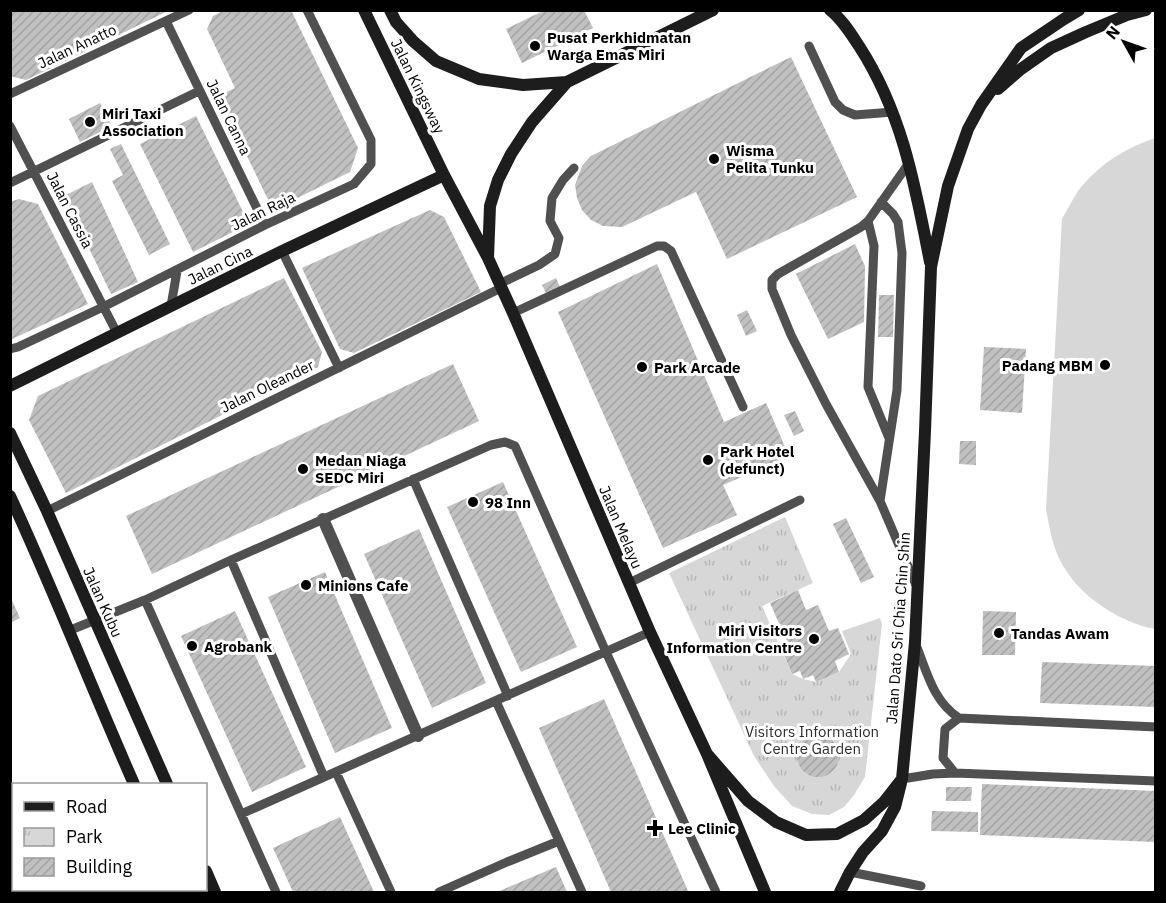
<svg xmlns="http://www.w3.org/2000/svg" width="1166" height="903" viewBox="0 0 1166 903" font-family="'IBM Plex Sans',sans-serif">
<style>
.grass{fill:#d7d7d7}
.park{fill:url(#park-tufts)}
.building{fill:url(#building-hatch)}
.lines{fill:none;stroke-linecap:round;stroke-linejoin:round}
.lane{stroke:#505050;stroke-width:9}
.street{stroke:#505050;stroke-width:12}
.secondary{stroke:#1d1d1d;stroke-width:12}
.poi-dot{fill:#000;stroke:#fff;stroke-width:2}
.labels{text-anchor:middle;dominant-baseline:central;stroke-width:6;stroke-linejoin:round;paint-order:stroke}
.poi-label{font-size:15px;font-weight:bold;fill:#000;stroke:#fff;text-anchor:start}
.street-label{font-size:15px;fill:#000;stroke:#fff}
.park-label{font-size:15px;fill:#2e2e2e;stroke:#fff}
</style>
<defs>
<pattern id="park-tufts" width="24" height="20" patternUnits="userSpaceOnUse" patternTransform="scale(1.5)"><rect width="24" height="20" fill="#d7d7d7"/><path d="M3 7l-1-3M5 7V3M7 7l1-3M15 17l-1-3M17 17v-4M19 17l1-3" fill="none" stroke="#b7b7b7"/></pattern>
<pattern id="building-hatch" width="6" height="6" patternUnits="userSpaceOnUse" patternTransform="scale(1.5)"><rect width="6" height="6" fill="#c0c0c0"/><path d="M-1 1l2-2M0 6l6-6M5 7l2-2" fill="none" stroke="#a3a3a3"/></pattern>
</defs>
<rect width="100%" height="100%" fill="#fff"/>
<path class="grass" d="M1155,138h1l-1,491c-39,-7 -85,-39 -99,-78 -5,-13 -7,-27 -10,-41l16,-291c6,-10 12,-23 19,-32 20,-24 45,-39 74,-49z"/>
<path class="park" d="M785,517l28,66 -51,23 30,68 11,5 13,3 23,-10 12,-18 -9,-23 38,-13 2,6 -17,153 -11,18 -10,12 -15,8 -17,-1 -20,-8 -18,-20 -20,-30 -85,-183z"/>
<path class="building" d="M10,10h160l-144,70 -16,-4z
M225,10h66l67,138 -8,24 -77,38 -55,-114 17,-8 -28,-59 6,-13z
M545,10h39l9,18 -71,35 -16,-34z
M791,57l66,140 -130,62 -31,-67 -74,35 -19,-1 -12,-6 -9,-10 -5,-12 -2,-13 7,-19 9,-10z
M100,103l12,23 -32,16 -11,-23z
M196,116l53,108 -56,28 -53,-108z
M121,144l49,100 -21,11 -37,-74 11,-6 -13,-26z
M92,182l46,100 -27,12 -47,-98z
M19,199l19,5 50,100 -78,36v-138z
M430,210l14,7 37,75 -127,61 -14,-4 -38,-81z
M855,244l10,22 -1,56 -36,17 -32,-65z
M657,264l67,158 42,-19 23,53 -66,29 14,30 -74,33 -105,-236z
M284,278l38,74 -4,15 -252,126 -37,-73 9,-24z
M556,278l4,9 -14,6 -4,-8z
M879,295h15l-1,42h-15z
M747,310l10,21 -11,5 -9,-21z
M984,347l42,2 -4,64 -42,-3z
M453,364l26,57 -327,153 -26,-58z
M795,411l9,20 -10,5 -10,-21z
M960,441h16v24l-17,-1z
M503,482l74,165 -56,25 -74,-165z
M846,518l28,59 -13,6 -28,-59z
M419,529l67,154 -54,25 -68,-154z
M325,572l67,156 -57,25 -67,-156z
M798,590l8,20 12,-5 11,26 9,-3 11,26 -14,7 4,11 -23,10 -3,-7 -10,4 -3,-8 -8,3 -10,-24 7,-4 -19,-43z
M10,596l10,22 -10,5z
M235,611l71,156 -54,25 -71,-156z
M983,611l33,1 -1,43h-33z
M1042,662l114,4v41l-116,-4z
M604,699l84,192 -3,1h-74l-72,-164z
M797 756a21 21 0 1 1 42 0a21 21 0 1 1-42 0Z
M982,784l174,7v51l-176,-7z
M946,787h26l-1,14h-25z
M932,811l46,1v20l-47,-1z
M340,817l34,75h-81l-20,-44z
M556,867l11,25h-70z"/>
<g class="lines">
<path class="lane" d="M166,21l99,204
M809,46l26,56 8,8 12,5 38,-3
M10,94l179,-84
M10,126l107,207
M909,163l-41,58 -7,6 -83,47 -6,6v9l19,46 35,69 54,97 36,84
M10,183l189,-92
M868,221l6,25 -6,141 21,51
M282,251l57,117
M499,284l40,-19 16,-11 4,-16 -9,-17 2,-23 11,-18 11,-12
M171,306l6,-35
M513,313l144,-67h7l7,5 72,156
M10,349l8,-2 85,-40 162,-82 89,-41 17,-20v-24l-64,-130
M413,479l95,217
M880,501l17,-111 5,-137 -4,-31 -5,-8 -12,-12
M47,511l454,-223
M231,560l93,217
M629,583l171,-83
M145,600l131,292
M68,631l77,-31 86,-40 260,-115 14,-3 10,4 91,206 110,240
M916,645c11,27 17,56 43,73l197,9
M496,701l86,191
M336,772l55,120
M955,773l-12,-15 2,-29 14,-11
M902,779l31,-5 22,-1 201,8
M241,814l409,-182
M850,872l71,14
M439,892l68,-30 52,-21"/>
<path class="street" d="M323,519l95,217"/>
<path class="secondary" d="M364,10l80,165 44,83 25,55 137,319 57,122 58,138
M390,10l6,12 17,19 23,20 43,18 44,6 44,-3
M830,10c12,9 21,24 29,36 43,66 56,139 71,216
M998,89l23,-20 30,-21 35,-16 41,-17 19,-5
M488,258l2,-52 8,-26 13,-26 21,-32 35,-40 146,-72
M10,386l272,-135 162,-76
M10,433l37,78 120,273
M10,496c44,95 82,193 124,288
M707,754l41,47 28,21 30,13 31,-1 27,-14 20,-18 18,-23 13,-137 10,-211 6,-164 17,-81 20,-57 13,-24 40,-57 43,-29 15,-9
M206,871l9,21
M181,890l1,2
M840,892l10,-20 13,-20 19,-21 13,-24 6,-24"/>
</g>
<g class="poi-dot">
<circle cx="535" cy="46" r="6"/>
<circle cx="90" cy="122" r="6"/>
<circle cx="714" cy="159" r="6"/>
<circle cx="1105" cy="365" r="6"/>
<circle cx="642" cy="367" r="6"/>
<circle cx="708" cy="460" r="6"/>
<circle cx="303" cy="469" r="6"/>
<circle cx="473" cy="502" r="6"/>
<circle cx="306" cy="585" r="6"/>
<circle cx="999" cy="633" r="6"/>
<circle cx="814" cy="639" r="6"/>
<circle cx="192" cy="646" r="6"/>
<path d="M652 819h6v6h6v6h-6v6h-6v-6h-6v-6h6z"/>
</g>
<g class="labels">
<g class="poi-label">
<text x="547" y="37">Pusat Perkhidmatan<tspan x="547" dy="17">Warga Emas Miri</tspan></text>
<text x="102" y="113">Miri Taxi<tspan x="102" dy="17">Association</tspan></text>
<text x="726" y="150">Wisma<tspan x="726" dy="17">Pelita Tunku</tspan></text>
<text x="1093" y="365" text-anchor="end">Padang MBM</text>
<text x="654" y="367">Park Arcade</text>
<text x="720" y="451">Park Hotel<tspan x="720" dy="17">(defunct)</tspan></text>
<text x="315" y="460">Medan Niaga<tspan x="315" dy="17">SEDC Miri</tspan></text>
<text x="485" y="502">98 Inn</text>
<text x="318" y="585">Minions Cafe</text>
<text x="802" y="630" text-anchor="end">Miri Visitors<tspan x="802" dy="17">Information Centre</tspan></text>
<text x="1011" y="633">Tandas Awam</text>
<text x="204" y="646">Agrobank</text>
<text x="668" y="828">Lee Clinic</text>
</g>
<g class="street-label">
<text transform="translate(77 46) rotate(-25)">Jalan Anatto</text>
<text transform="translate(418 86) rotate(64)">Jalan Kingsway</text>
<text transform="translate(229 117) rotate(64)">Jalan Canna</text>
<text transform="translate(70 210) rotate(63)">Jalan Cassia</text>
<text transform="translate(263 211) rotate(-26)">Jalan Raja</text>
<text transform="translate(220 265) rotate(-26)">Jalan Cina</text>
<text transform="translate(267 386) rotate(-26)">Jalan Oleander</text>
<text transform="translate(621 527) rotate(67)">Jalan Melayu</text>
<text transform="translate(103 602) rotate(66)">Jalan Kubu</text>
<text transform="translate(898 628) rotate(-86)">Jalan Dato Sri Chia Chin Shin</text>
</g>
<g class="park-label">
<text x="812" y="731">Visitors Information<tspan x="812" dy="17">Centre Garden</tspan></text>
</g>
</g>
<rect width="1166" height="903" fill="none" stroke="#000000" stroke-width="24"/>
<rect x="12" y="783" width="195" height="108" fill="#ffffff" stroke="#999999" stroke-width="1.5"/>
<rect x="24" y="802" width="30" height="9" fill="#1d1d1d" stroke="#999999" stroke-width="1.5"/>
<text x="66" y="813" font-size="18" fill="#000000">Road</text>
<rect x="24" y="828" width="30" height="18" fill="url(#park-tufts)" stroke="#999999" stroke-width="1.5"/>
<text x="66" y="843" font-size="18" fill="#000000">Park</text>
<rect x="24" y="858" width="30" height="18" fill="url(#building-hatch)" stroke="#999999" stroke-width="1.5"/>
<text x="66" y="873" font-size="18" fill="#000000">Building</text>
<g transform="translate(1124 42) rotate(310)" stroke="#ffffff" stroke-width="4.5" paint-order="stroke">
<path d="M0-4.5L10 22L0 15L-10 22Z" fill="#000000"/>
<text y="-9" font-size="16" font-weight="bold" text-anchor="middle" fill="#000000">N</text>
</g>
</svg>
